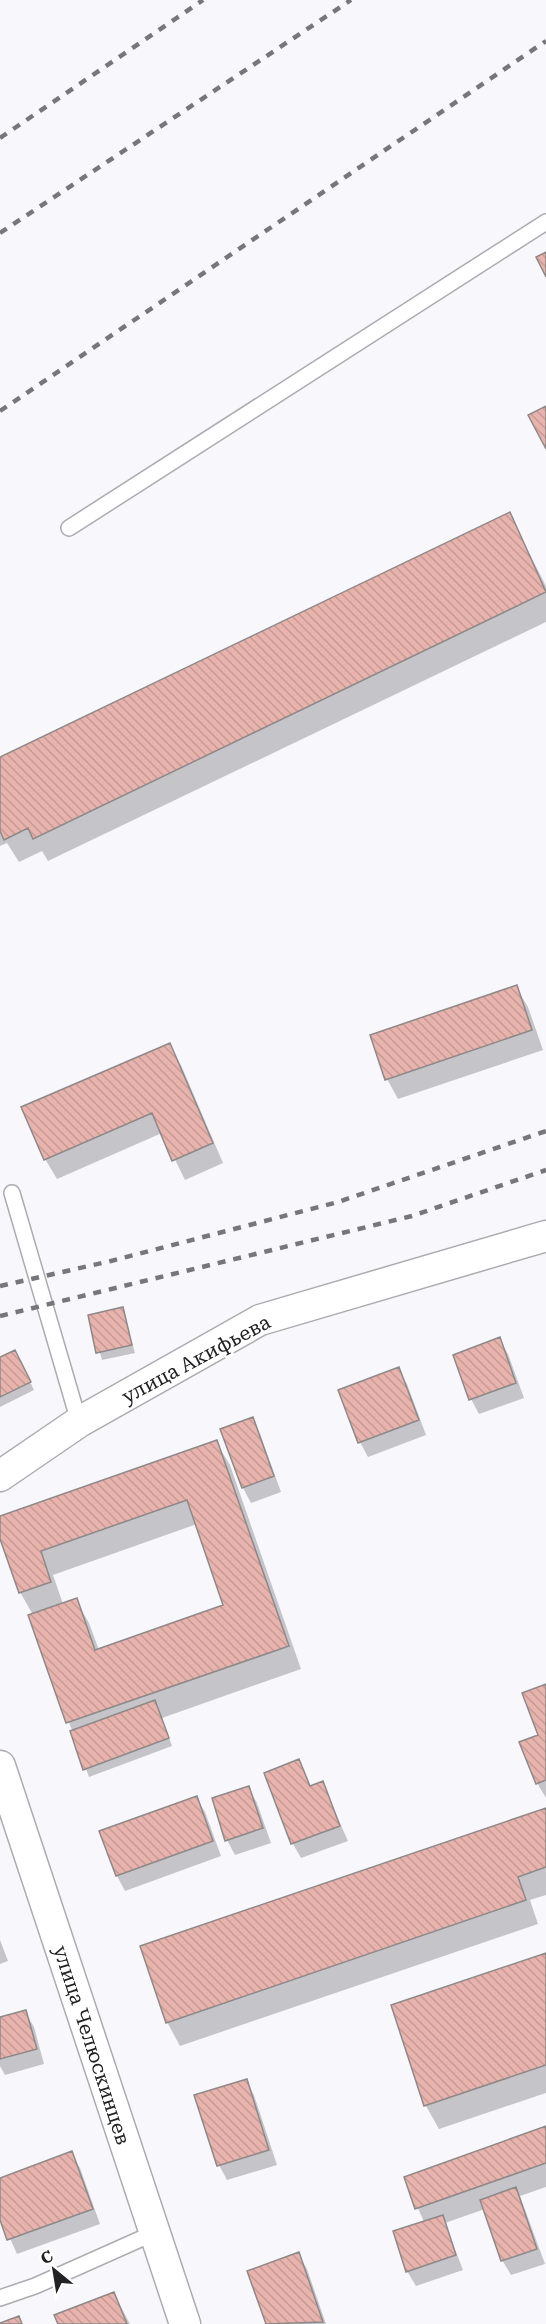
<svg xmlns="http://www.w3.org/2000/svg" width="546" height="2324" viewBox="0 0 546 2324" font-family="'Roboto Serif',serif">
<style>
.shadow{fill:#0003;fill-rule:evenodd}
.building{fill:url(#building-back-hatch);stroke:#8e8988;stroke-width:1.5}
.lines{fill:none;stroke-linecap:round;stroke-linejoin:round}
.service-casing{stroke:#acacb0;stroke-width:18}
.minor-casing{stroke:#acacb0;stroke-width:33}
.service{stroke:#fff;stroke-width:15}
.minor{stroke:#fff;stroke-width:30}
.rail{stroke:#77777b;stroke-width:4.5;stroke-dasharray:8 8;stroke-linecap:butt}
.labels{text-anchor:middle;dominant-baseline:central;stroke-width:5;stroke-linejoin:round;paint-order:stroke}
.street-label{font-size:20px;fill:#222224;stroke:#fff}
</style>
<defs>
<pattern id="building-back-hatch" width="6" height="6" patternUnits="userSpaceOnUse" patternTransform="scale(1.5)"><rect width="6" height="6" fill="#e8b3ad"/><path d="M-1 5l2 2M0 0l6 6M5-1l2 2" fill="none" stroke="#c79a95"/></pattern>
</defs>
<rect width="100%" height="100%" fill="#f7f7fc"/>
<path class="shadow" d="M509,514l37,72v36l-498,239 -6,-10 -23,11 -12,-19 -7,3v-88z
M516,987l12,20 15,43 -145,49 -11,-20z
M169,1045l12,20 42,98 -38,17 -23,-47 -105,46 -12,-20z
M122,1309l13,44 -33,7 -13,-44z
M499,1339l9,15 16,44 -45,16 -8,-15 -16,-43z
M0,1359h19l15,31 -34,17z
M398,1369l9,15 19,51 -58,22 -8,-15z
M252,1419l8,15 21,58 -30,11 -8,-15 -21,-58z
M216,1442l14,23 71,204 -139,49 10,28 -83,31 -59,-161 3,-1 -13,-23 -20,-58v-17zM197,1524l28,82 -126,44 -10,-27 -13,-23 -13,4 -10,-29z
M546,1685v113l-9,-15z
M298,1761l13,26 11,-4 26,58 -47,17 -8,-14 -27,-70z
M249,1788l8,15 14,40 -36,12 -8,-15z
M196,1798l9,14 16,44 -96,35 -8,-15 -16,-44z
M546,1809v86l-16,5 8,24 -358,122 -13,-24z
M0,1940l8,21 -8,3z
M546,1954v139l-107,36 -13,-23 -33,-100z
M25,2012l9,15 10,37 -39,11 -5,-9v-47z
M246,2081l8,14 23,70 -50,15 -8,-15z
M546,2128v59l-26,9 25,68 -34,11 -9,-15 -17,-51 -40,14 18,47 -47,16 -9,-15 17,-49 -19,-44z
M71,2153l9,15 20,56 -83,30 -17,-38v-37z
M298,2254l9,15 19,55h-58l-19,-52z
M114,2294l16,30h-71z"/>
<path class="building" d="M546,252v25l-10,-20z
M546,406v43l-18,-34z
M510,512l36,80 -513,247 -5,-11 -24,12 -4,-9v-74z
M517,985l15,45 -147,50 -15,-45z
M170,1043l43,100 -41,18 -20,-48 -108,47 -23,-53z
M123,1307l9,38 -36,8 -8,-38z
M500,1337l16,46 -47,17 -16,-45z
M15,1350l16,32 -31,15v-40z
M399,1367l20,53 -61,23 -20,-53z
M253,1417l21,59 -32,12 -22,-59z
M217,1440l72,206 -223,77 -38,-108 49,-17 18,52 128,-45 -36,-105 -146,51 10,31 -32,11 -19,-54v-23z
M546,1684v96l-10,4 -17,-42 19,-7 -16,-42z
M155,1700l14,38 -86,32 -13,-39z
M299,1759l11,27 13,-5 17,45 -49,18 -27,-71z
M249,1786l14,42 -38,13 -13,-43z
M197,1796l16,45 -97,35 -17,-45z
M546,1808v59l-28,10 8,23 -360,123 -26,-77z
M546,1953v112l-122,41 -33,-101z
M26,2010l11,39 -37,10v-42z
M247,2079l22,71 -52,16 -23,-71z
M546,2126v37l-131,46 -11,-32z
M72,2151l21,58 -86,31 -7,-20v-42z
M516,2187l21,62 -36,12 -21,-61z
M443,2215l13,40 -50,17 -13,-41z
M299,2252l24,70 -57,2 -19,-53z
M114,2292l13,32h-69l-4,-9z
M19,2316l3,8h-22v-1z"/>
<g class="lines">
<g class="service-casing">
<path id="service" d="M69,528l477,-306
M12,1193l67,229
M0,2298l35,-12 119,-53"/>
</g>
<g class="minor-casing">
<path id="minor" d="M0,1476l79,-54 181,-102 286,-84
M0,1766l185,558"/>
</g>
<use href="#service" class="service"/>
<use href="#minor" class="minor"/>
<path class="rail" d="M0,138l203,-138
M0,233l351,-233
M0,411l546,-370
M0,1286l111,-25 227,-59 208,-71
M0,1316l412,-100 134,-46"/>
</g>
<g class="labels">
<g class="street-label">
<text transform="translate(196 1359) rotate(-28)">улица Акифьева</text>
<text transform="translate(92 2045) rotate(72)">улица Челюскинцев</text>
</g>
</g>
<g transform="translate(54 2270) rotate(330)" stroke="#ffffff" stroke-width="4.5" paint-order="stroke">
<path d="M0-4.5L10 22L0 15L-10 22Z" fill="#222224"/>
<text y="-9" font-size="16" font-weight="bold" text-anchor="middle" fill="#222224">С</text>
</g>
</svg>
